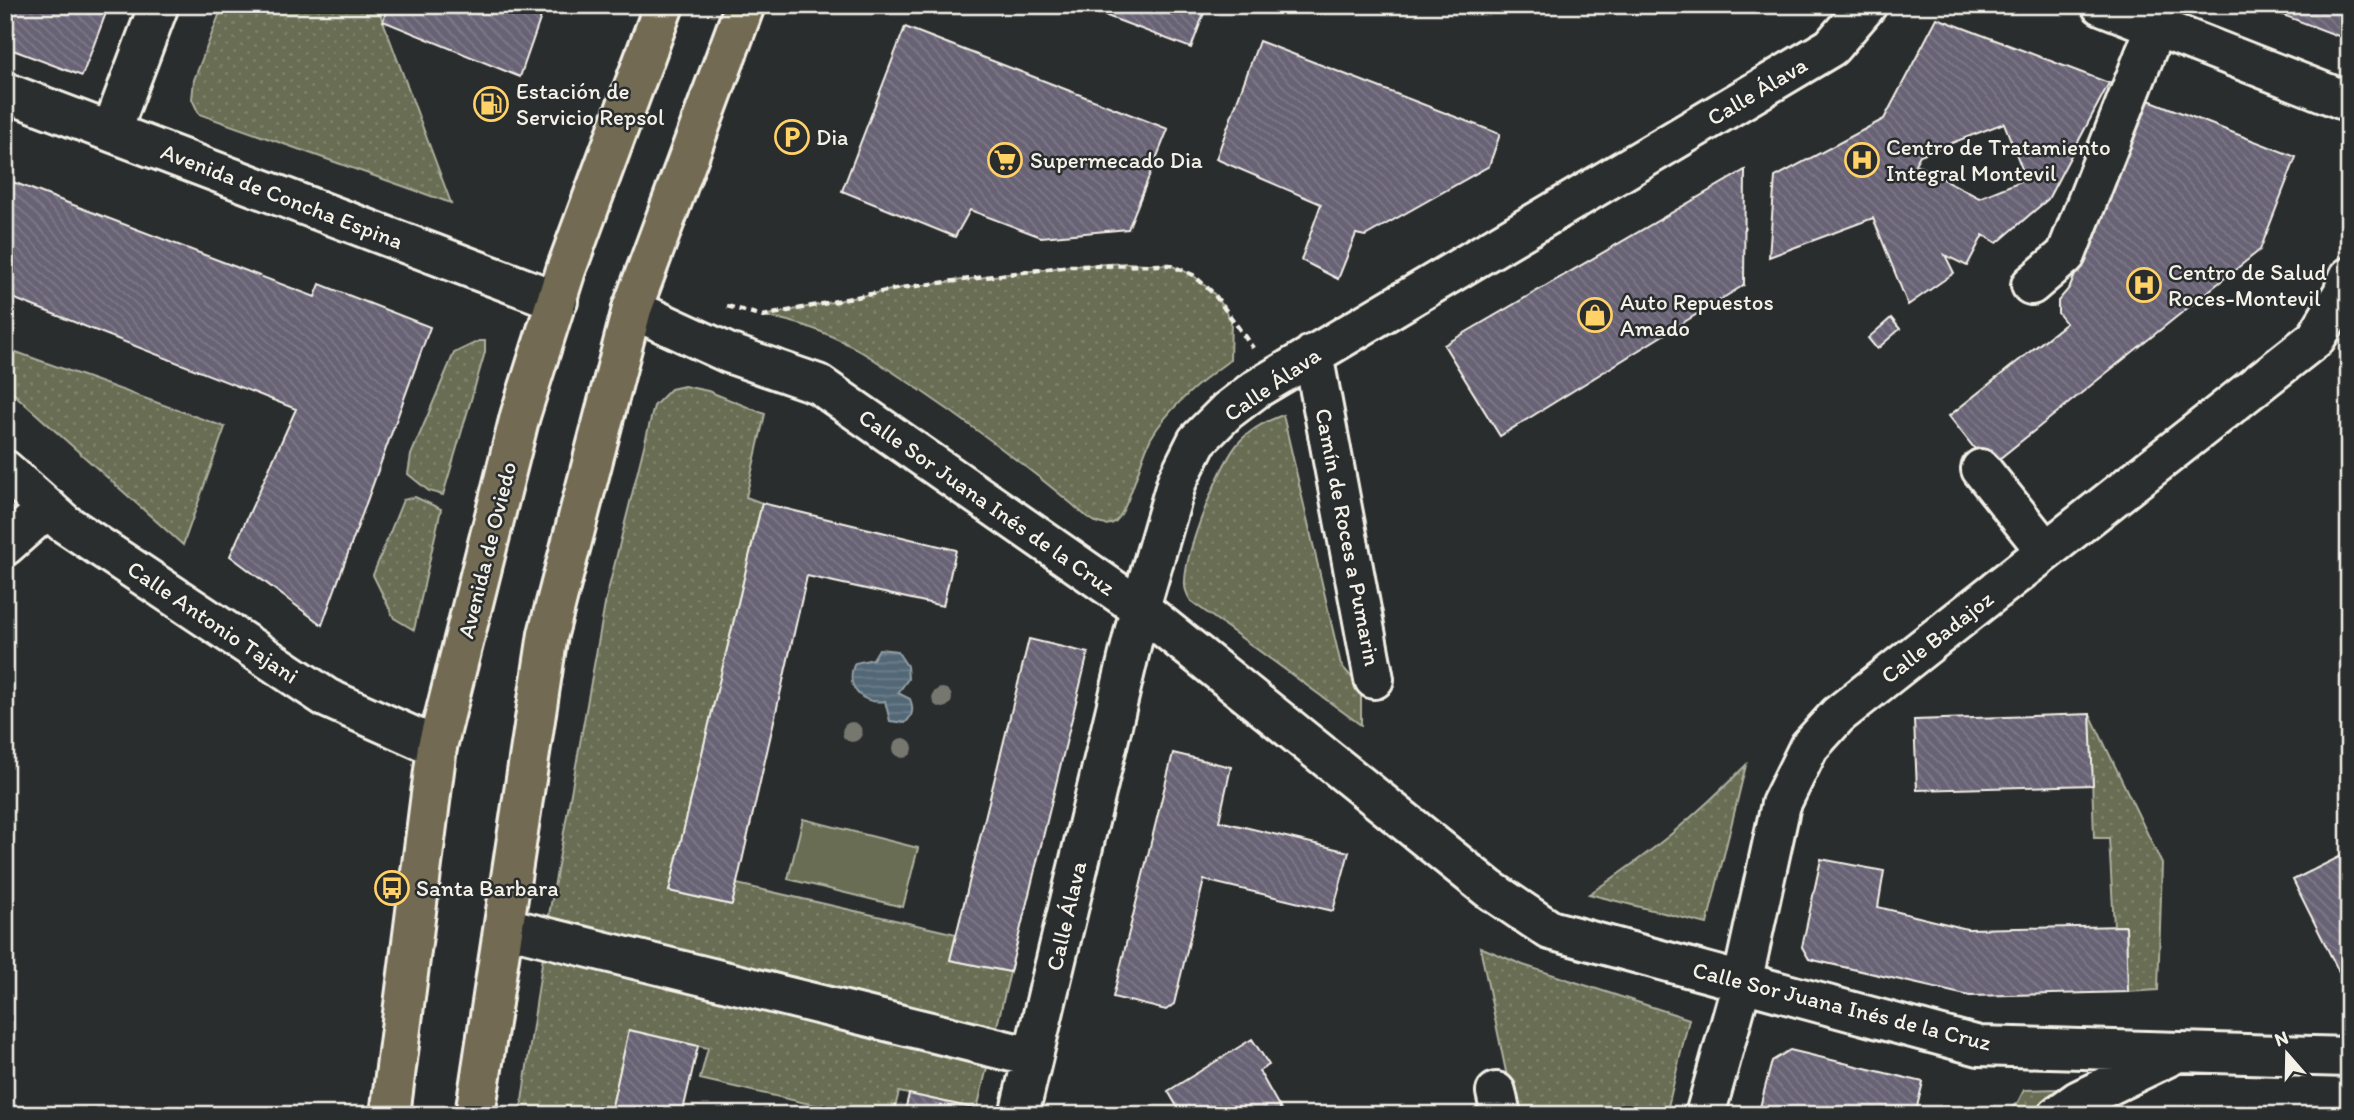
<svg xmlns="http://www.w3.org/2000/svg" width="2354" height="1120" viewBox="0 0 2354 1120" font-family="Itim,sans-serif">
<style>
.grass{fill:url(#grass-dots);stroke:#aeaf9e;stroke-width:2}
.park{fill:#676d53;stroke:#aeaf9e;stroke-width:2}
.water{fill:url(#water-rules);stroke:#939fa4;stroke-width:2}
.building{fill:url(#building-back-hatch);stroke:#f4f1e8;stroke-width:2;fill-rule:evenodd}
.lines{fill:none;stroke-linecap:round;stroke-linejoin:round}
.minor-casing{stroke:#f4f1e8;stroke-width:44}
.major-casing{stroke:#f4f1e8;stroke-width:44}
.path{stroke:#f4f1e8;stroke-width:4.5;stroke-dasharray:7 5;stroke-linecap:butt}
.minor{stroke:#2a2d2e;stroke-width:38}
.major{stroke:#736b52;stroke-width:38}
.tree{fill:#76786f}
.labels{text-anchor:middle;dominant-baseline:central;stroke-width:5;stroke-linejoin:round;paint-order:stroke}
.poi-label{font-size:23px;fill:#f4f1e8;stroke:#2a2d2e;text-anchor:start}
.street-label{font-size:23px;fill:#f4f1e8;stroke:#2a2d2e}
</style>
<defs>
<pattern id="grass-dots" width="8" height="8" patternUnits="userSpaceOnUse" patternTransform="scale(1.75)"><rect width="8" height="8" fill="#676d53"/><path d="M2 2h.1M6 6h.1" fill="none" stroke="#7d826c" stroke-width="1.8" stroke-linecap="round"/></pattern>
<pattern id="water-rules" width="6" height="5" patternUnits="userSpaceOnUse" patternTransform="scale(1.75)"><rect width="6" height="5" fill="#536877"/><path d="M0 2.5h6" fill="none" stroke="#6c7e8a"/></pattern>
<pattern id="building-back-hatch" width="6" height="6" patternUnits="userSpaceOnUse" patternTransform="scale(1.75)"><rect width="6" height="6" fill="#686274"/><path d="M-1 5l2 2M0 0l6 6M5-1l2 2" fill="none" stroke="#7e7988"/></pattern>
</defs>
<rect width="100%" height="100%" fill="#2a2d2e"/>
<filter id="ink" filterUnits="userSpaceOnUse"><feTurbulence type="fractalNoise" baseFrequency=".0143" numOctaves="2"/><feDisplacementMap in="SourceGraphic" scale="14" xChannelSelector="R" yChannelSelector="G"/><feConvolveMatrix kernelMatrix="1 2 1 2 8 2 1 2 1" color-interpolation-filters="sRGB"/></filter>
<g filter="url(#ink)">
<path class="grass" d="M223,5h154l74,198 -252,-89 -7,-15 2,-19z
M1126,263l44,2 23,10 21,19 17,26 -1,40c-28,20 -61,47 -79,78 -10,18 -24,79 -38,85 -14,7 -31,-10 -41,-19 -63,-52 -132,-102 -202,-147 -32,-20 -70,-36 -107,-41l138,-28 169,-22z
M479,341h6v11l-42,143 -14,-4 -21,-17 3,-19 43,-102z
M5,348l220,79 -42,118 -178,-159z
M684,386l24,5 57,23 -19,83 16,6 -93,388 62,14 6,-21 219,50 -6,26 60,12 -33,137 -78,-17 -6,23h-35l-158,-36 8,-31 -79,-18 -19,85h-90l29,-200 57,-316 48,-193 17,-17z
M1283,415l58,250 20,23v37l-170,-124c-4,-6 -7,-12 -6,-20 1,-31 35,-119 56,-141 13,-13 26,-19 42,-25z
M415,497l26,12 -27,121 -20,-12 -21,-43 30,-75z
M2090,714l72,150 -4,126 -30,2 -2,-66h-12l-5,-88h-15z
M1746,765l-39,159 -118,-30c60,-39 107,-78 157,-129z
M1480,947l43,18 166,54 -23,96h-151z
M2058,1089l2,3 -31,23h-26l15,-13 6,-12z"/>
<path class="park" d="M803,819l115,29 -15,59 -115,-28z"/>
<path class="water" d="M879,649l18,2 10,15 1,13 -10,14 12,6c4,10 3,17 -5,24l-15,-2 -5,-20c-24,4 -41,-15 -30,-38l18,-4z"/>
<path class="building" d="M5,5h104l-27,71 -77,-29z
M388,5h157l-25,72 -137,-56z
M1078,5h129l-16,43z
M2257,5h92v35z
M1937,18l172,65 -61,116 -51,44 -14,-8 -16,31 -22,-11 9,18 -46,32 -35,-87 -104,39 6,-80 109,-58zM2004,123l22,56 -47,19 -64,-34 5,-9z
M905,27l263,102 -40,100 -87,8 -71,-27 -15,27 -113,-46z
M1259,41l241,93 -11,32 -124,70 -9,-2 -18,45 -37,-19 20,-56 -105,-45z
M2146,99l150,58 -36,93 -271,217 -40,-51 117,-93 -8,-10v-12l12,-14 9,-22 5,-3z
M1745,170l-1,115 -244,151 -56,-91z
M5,179l310,118 5,-13 110,43 -108,298 -92,-69 66,-147 -291,-114z
M1891,318l9,11 -23,20 -9,-11z
M762,503l194,47 -13,56 -136,-30 -75,329 -63,-14z
M1029,639l59,14 -78,319 -60,-12z
M2090,714l3,71 -176,5 -3,-70z
M1173,753l58,14 -12,54 130,31 -16,59 -129,-31 -30,124 -8,6 -53,-13z
M2349,852v135l-2,1 -54,-108z
M1821,859l63,12 -6,36 89,22 159,-3 2,66 -158,4 -161,-37 -7,-12z
M629,1030l69,16 -16,69h-72z
M1252,1039l17,26 -10,6 25,44h-81l-5,-8 -16,8 -14,-24z
M1790,1050l133,32 -8,33h-157l14,-54z
M909,1094l68,15 -1,6h-72z"/>
<g class="lines">
<g class="minor-casing">
<path id="minor" d="M2101,5l248,97
M5,92l553,209
M111,132l48,-127
M2031,285l35,-30 90,-229
M632,309l96,44 90,31 322,224 349,281 61,41 429,116 370,11
M1313,354l61,325
M1981,469l65,82
M5,470l59,53 263,175 110,49
M5,546l43,-38
M521,931l511,126
M1496,1092l5,23
M1019,1115l121,-507 37,-127 20,-40 30,-30 29,-22 575,-342 36,-42
M1705,1115l37,-132 39,-179 28,-57 29,-32 478,-377 27,-45 6,-16
M2058,1115l21,-15 95,-46"/>
</g>
<g class="major-casing">
<path id="major" d="M390,1115l47,-368 83,-331 46,-146 98,-265
M475,1115l73,-481 84,-325 113,-304"/>
</g>
<path class="path" d="M727,306l36,10 138,-28 169,-22 100,-1 23,10 21,19 39,54"/>
<use href="#minor" class="minor"/>
<use href="#major" class="major"/>
</g>
<g class="tree">
<circle cx="942" cy="698" r="10"/>
<circle cx="852" cy="732" r="10"/>
<circle cx="903" cy="748" r="10"/>
</g>
</g>
<defs>
<g id="fuel-ring" transform="scale(1.75)"><circle r="9.5" fill="#2a2d2e" stroke="#ffd166" stroke-width="1.5"/><path d="M-5.5-6h7V0h2V4h1.3V-2.5L3-4.5l.8-.8L6-3V5H2.5V1h-1V6h-7ZM-4.2-4.7v3.2H.2V-4.7Z" fill="#ffd166"/></g>
<g id="parking-ring" transform="scale(1.75)"><circle r="9.5" fill="#2a2d2e" stroke="#ffd166" stroke-width="1.5"/><path d="M-3.5-5.5H1a3.5 3.5 0 0 1 0 7H-1V5.5H-3.5ZM-1-3.4V-.6H.8a1.4 1.4 0 0 0 0-2.8Z" fill="#ffd166"/></g>
<g id="supermarket-ring" transform="scale(1.75)"><circle r="9.5" fill="#2a2d2e" stroke="#ffd166" stroke-width="1.5"/><path d="M-6-5.5h2.5l.6 2H6L4.5 2H-2.5L-4.4-4H-6ZM-1.5 3.2a1.3 1.3 0 1 0 .1 0ZM3 3.2a1.3 1.3 0 1 0 .1 0Z" fill="#ffd166"/></g>
<g id="hospital-ring" transform="scale(1.75)"><circle r="9.5" fill="#2a2d2e" stroke="#ffd166" stroke-width="1.5"/><path d="M-5-5h3v3.5h4V-5h3V5h-3V1.5h-4V5h-3Z" fill="#ffd166"/></g>
<g id="shop-ring" transform="scale(1.75)"><circle r="9.5" fill="#2a2d2e" stroke="#ffd166" stroke-width="1.5"/><path d="M-5-2.5h2.3a2.7 3.5 0 0 1 5.4 0H5L5.5 6h-11ZM-1.5-2.5h3a1.5 2.3 0 0 0-3 0Z" fill="#ffd166"/></g>
<g id="bus-ring" transform="scale(1.75)"><circle r="9.5" fill="#2a2d2e" stroke="#ffd166" stroke-width="1.5"/><path d="M-5-6H5V4H4V6H2V4H-2V6H-4V4H-5ZM-3.5-4V0h7V-4ZM-3.5 1.2v1.5H-2V1.2ZM2 1.2v1.5H3.5V1.2Z" fill="#ffd166"/></g>
</defs>
<g fill-rule="evenodd">
<use href="#fuel-ring" x="491" y="104"/>
<use href="#parking-ring" x="792" y="137"/>
<use href="#supermarket-ring" x="1005" y="160"/>
<use href="#hospital-ring" x="1862" y="160"/>
<use href="#hospital-ring" x="2144" y="285"/>
<use href="#shop-ring" x="1595" y="315"/>
<use href="#bus-ring" x="392" y="888"/>
</g>
<g class="labels">
<g class="poi-label">
<text x="516" y="91">Estación de<tspan x="516" dy="26">Servicio Repsol</tspan></text>
<text x="816" y="137">Dia</text>
<text x="1886" y="147">Centro de Tratamiento<tspan x="1886" dy="26">Integral Montevil</tspan></text>
<text x="1030" y="160">Supermecado Dia</text>
<text x="2168" y="272">Centro de Salud<tspan x="2168" dy="26">Roces-Montevil</tspan></text>
<text x="1620" y="302">Auto Repuestos<tspan x="1620" dy="26">Amado</tspan></text>
<text x="416" y="888">Santa Barbara</text>
</g>
<g class="street-label">
<text transform="translate(1757 91) rotate(-31)">Calle Álava</text>
<text transform="translate(282 196) rotate(21)">Avenida de Concha Espina</text>
<text transform="translate(1272 384) rotate(-35)">Calle Álava</text>
<text transform="translate(987 502) rotate(35)">Calle Sor Juana Inés de la Cruz</text>
<text transform="translate(1348 537) rotate(79)">Camín de Roces a Pumarin</text>
<text transform="translate(487 550) rotate(-76)">Avenida de Oviedo</text>
<text transform="translate(213 622) rotate(34)">Calle Antonio Tajani</text>
<text transform="translate(1937 637) rotate(-38)">Calle Badajoz</text>
<text transform="translate(1066 916) rotate(-77)">Calle Álava</text>
<text transform="translate(1842 1006) rotate(14)">Calle Sor Juana Inés de la Cruz</text>
</g>
</g>
<rect width="2354" height="1120" fill="none" stroke="#2a2d2e" stroke-width="28"/>
<rect x="14" y="14" width="2326" height="1092" fill="none" stroke="#f4f1e8" stroke-width="2.5" filter="url(#ink)"/>
<g transform="translate(2287 1054) rotate(340)" stroke="#2a2d2e" stroke-width="5" paint-order="stroke">
<path d="M0-5L12 26L0 18L-12 26Z" fill="#f4f1e8"/>
<text y="-10" font-size="19" font-weight="bold" text-anchor="middle" fill="#f4f1e8">N</text>
</g>
</svg>
